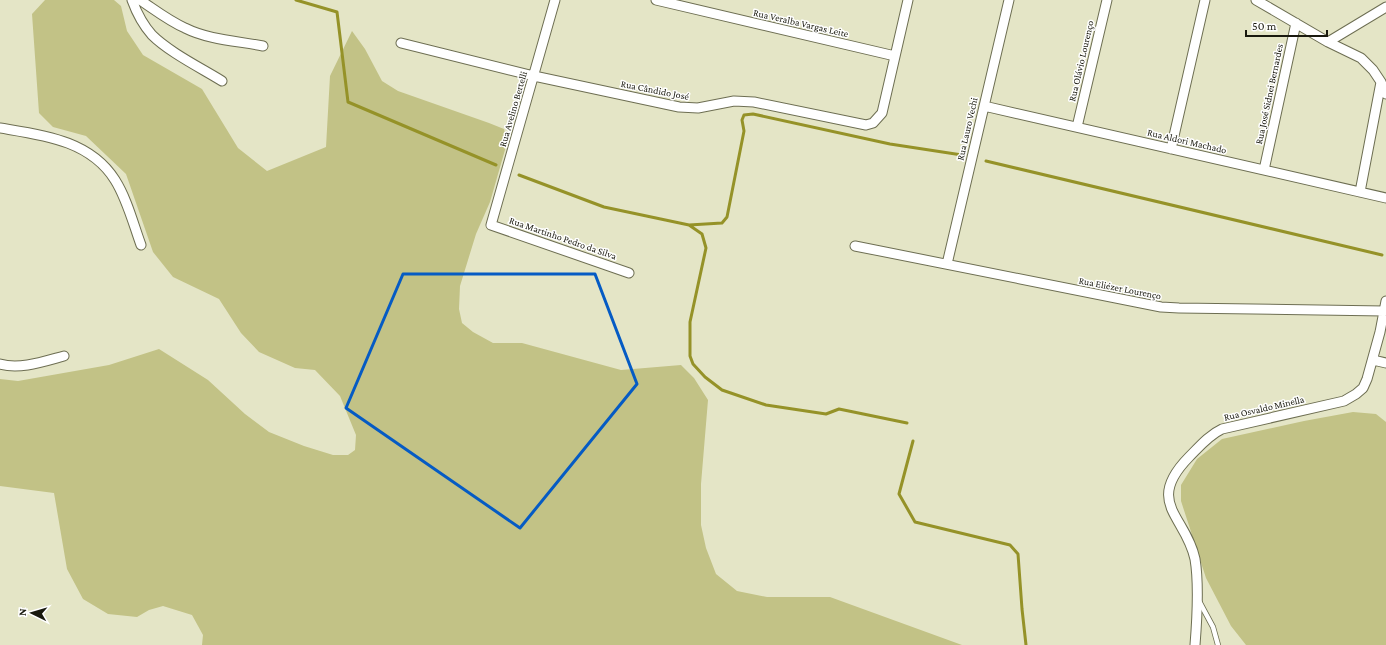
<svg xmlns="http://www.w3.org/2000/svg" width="1386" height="645" viewBox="0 0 1386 645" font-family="'Crimson Pro',serif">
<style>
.green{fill:#c2c286}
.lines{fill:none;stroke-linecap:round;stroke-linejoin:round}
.stream{stroke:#959228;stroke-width:3}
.lane-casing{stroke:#6d6e52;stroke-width:6}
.street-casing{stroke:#6d6e52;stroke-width:11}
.lane{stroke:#fff;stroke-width:4.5}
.street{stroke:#fff;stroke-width:9}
.marked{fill:none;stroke:#055bc4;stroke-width:3;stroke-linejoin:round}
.labels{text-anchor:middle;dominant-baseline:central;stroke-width:3;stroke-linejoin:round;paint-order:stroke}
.street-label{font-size:10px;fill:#19190e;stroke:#fff}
</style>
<rect width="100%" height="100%" fill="#e4e5c6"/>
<path class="green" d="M45,0h69l7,6 6,25 16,24 59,34 36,59 29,23 59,-24 4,-71 22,-45 13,18 17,32 16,10 91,32 15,6 3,14 -17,59 -14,32 -16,52 -1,23 3,14 11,9 20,11h29l99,27 60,-5 13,13 14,22 -7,84v41l5,23 10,26 21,17 30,6h63l132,48h-760l1,-10 -11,-20 -29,-9 -14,4 -12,7 -29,-3 -25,-15 -16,-30 -13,-76 -54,-7v-107l18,2 91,-16 50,-16 49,31 37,34 24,18 35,14 29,9h15l7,-5 1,-15 -16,-39 -25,-26 -20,-2 -36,-16 -18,-19 -22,-34 -46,-22 -20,-25 -27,-78 -40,-38 -33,-9 -14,-14 -7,-99z
M1353,412l23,2 10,8v223h-140l-15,-19 -25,-48 -25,-77v-16l16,-26 25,-20 82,-18z"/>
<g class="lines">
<path class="stream" d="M296,0l41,12 11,90 148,63
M986,161l396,94
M519,175l85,32 85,18 33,-2 5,-6 17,-86 -2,-11 2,-5 9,-1 137,30 72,11
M689,225l13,9 4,14 -16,74v34l3,8 12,13 17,13 44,15 60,9 13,-5 68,14
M913,441l-14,53 16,28 95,23 8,9 4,55 4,36"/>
<g class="lane-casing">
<path id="lane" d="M1199,601l14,26 5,18"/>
</g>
<g class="street-casing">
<path id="street" d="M132,0c4,11 12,26 20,35 17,17 49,33 70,46
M140,0c15,10 29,21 45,28 24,12 53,13 78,18
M555,0l-64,225 138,48
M656,0l239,56
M1256,0l72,42 33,16 12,12 8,12 5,12
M1328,42l58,-35
M401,43l133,33 145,31 19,1 36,-7 20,1 112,23 7,-2 9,-10 26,-113
M984,106l402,92
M1077,127l30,-127
M0,128c42,7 90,12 115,52 12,19 18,43 26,65
M1171,149l34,-149
M1264,170l32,-147
M1360,192l21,-110
M855,246l306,61 18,1 205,3
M947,264l62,-264
M1373,360l13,3
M0,364c20,6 45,-3 64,-8
M1195,645c2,-25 4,-62 0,-86 -9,-43 -51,-56 -6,-102 10,-10 20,-22 33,-28l122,-28 12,-7 7,-6 4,-9 13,-47 6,-31"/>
</g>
<use href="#lane" class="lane"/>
<use href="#street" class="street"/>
</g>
<path class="marked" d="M403,274h192l42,110 -117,144 -174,-120z"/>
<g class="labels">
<g class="street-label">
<text transform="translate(801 23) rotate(13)">Rua Veralba Vargas Leite</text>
<text transform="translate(1081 61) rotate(-77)">Rua Olávio Lourenço</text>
<text transform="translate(655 90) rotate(11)">Rua Cândido José</text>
<text transform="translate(1269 94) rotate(-78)">Rua José Sidnei Bernardes</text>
<text transform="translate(513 109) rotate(-74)">Rua Avelino Bertelli</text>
<text transform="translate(967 129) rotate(-77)">Rua Lauro Vechi</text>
<text transform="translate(1187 141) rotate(13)">Rua Aldori Machado</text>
<text transform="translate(563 238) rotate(19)">Rua Martinho Pedro da Silva</text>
<text transform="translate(1120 288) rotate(11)">Rua Eliézer Lourenço</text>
<text transform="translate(1264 408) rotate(-13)">Rua Osvaldo Minella</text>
</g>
</g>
<g transform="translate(32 613) rotate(275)" stroke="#ffffff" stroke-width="3" paint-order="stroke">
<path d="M0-3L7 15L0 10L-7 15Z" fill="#19190e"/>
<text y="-6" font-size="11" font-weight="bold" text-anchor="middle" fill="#19190e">N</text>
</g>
<path d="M1246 30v6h81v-6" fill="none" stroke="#19190e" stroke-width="2"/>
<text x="1252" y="30" font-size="12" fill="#19190e" stroke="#ffffff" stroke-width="3" paint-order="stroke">50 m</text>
</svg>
